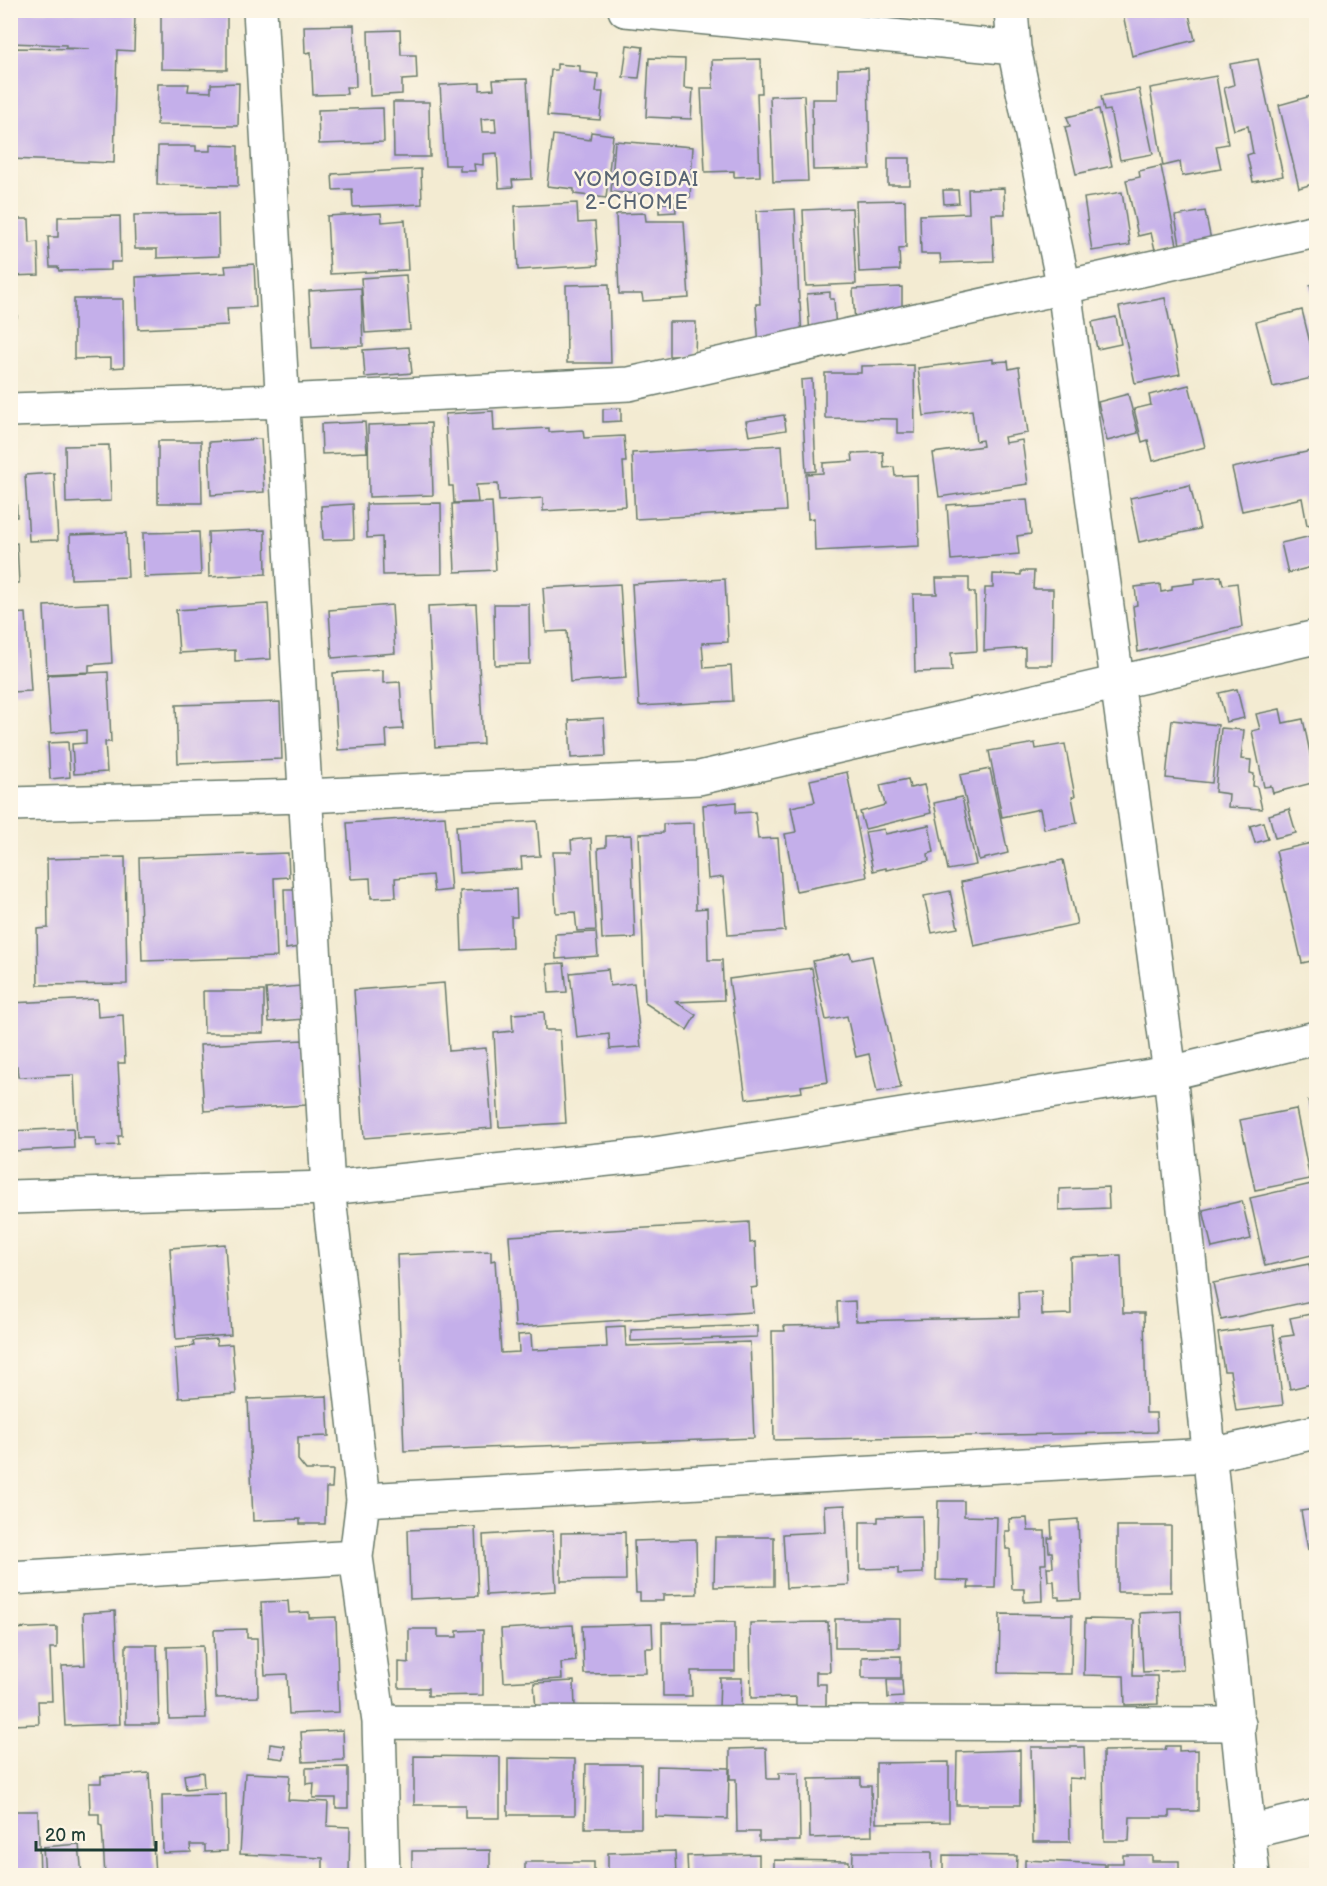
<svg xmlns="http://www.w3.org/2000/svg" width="1327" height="1886" viewBox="0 0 1327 1886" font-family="'Balsamiq Sans',sans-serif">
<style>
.building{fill:#c4afea;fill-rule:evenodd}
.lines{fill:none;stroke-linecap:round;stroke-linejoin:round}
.street-casing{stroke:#697a6b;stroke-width:36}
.secondary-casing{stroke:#697a6b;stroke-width:36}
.street{stroke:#fff;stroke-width:33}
.secondary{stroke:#fff;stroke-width:33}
.labels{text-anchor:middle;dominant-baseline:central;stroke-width:5;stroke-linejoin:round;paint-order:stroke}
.neighbourhood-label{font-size:20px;letter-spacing:1.5px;fill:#596574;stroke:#fcf5e5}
</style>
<rect width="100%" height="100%" fill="#fcf5e5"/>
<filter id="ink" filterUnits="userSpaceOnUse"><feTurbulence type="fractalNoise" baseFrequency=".0167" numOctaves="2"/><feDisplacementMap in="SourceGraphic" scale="12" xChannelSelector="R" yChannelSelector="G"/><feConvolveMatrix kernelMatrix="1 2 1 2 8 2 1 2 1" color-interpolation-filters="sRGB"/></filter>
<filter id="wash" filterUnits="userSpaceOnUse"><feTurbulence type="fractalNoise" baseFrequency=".008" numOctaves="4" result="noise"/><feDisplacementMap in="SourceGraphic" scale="24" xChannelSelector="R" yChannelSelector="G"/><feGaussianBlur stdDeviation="1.35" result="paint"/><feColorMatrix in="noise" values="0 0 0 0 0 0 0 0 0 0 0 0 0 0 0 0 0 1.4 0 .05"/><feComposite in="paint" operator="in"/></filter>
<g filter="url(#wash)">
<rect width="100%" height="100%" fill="#f3ebd2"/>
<g id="blocks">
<path class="building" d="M10,10l125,4 -1,37 -17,-1 -3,113 -104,-4v-111l80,1 -24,-1v-3l-56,-2z
M818,10h33v5l-33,-3z
M867,10h35l-1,14 -36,-4z
M1122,10h66l7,30 -63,16z
M161,15l66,1v54l-66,-1z
M354,25l2,62h-10l1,7 -34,1 -2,-43 -6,1 -1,-27z
M400,30l1,25h15l1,24 -15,1v14l-32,2 -2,-65z
M627,45l16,2 -4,31 -16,-1z
M649,58l36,1 -1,29 9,1 -2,30 -45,-2z
M761,59l1,34h-5l3,83 -26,1v-6l-29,1 -4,-84h12l-1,-28z
M1258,59l25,117 -30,6 -6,-27 6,-2 -5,-27 -14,4 -10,-42 10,-3 -4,-21z
M557,64l23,2v6l18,2 -2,18h7l-3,28 -53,-4 4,-46h6z
M868,68l2,101 -57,1 -1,-71h26v-30z
M1216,76l12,68 -12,2 5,23 -39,7 -2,-14 -17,4 -13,-78z
M527,79l5,100 -20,1 1,7 -14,1 -2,-35 -14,1v11l-9,-1 1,7h-15v-6h-15l-5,-80 40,-2v7l14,-1 -1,-9zM495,118l1,14h-14l-1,-13z
M239,83l-1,43 -81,-1 1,-41h31l-1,7 23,1v-8z
M1139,89l14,65 -33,6 -10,-50 -6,1 -3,-15z
M804,95l4,86 -35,1 -3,-86z
M1311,96l5,22v65l-17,5 -20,-83z
M393,102h36l1,55h-36z
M383,108l1,34 -65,2 -1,-34z
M1099,109l13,57 -36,8 -11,-47 5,-1 -3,-9z
M591,132l22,3 -7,63 -32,-4v-5l-27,-3 6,-51 37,5z
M615,141l78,6 -3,50 -79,-5z
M210,145l28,1v40l-81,-1 1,-39h38v5h14z
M888,158h22v27h-22z
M1161,166l17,84 -22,4 -5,-21 -13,3 -12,-56 14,-3 -1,-6z
M421,169l1,35 -69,3 -1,-18 -19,1 -1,-16z
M1004,188l1,26h-13l2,47 -53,2 -1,-9h-19l-1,-39 49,-2 -1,-24z
M943,190h15l1,13 -15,1z
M1122,192l8,53 -38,6 -8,-53z
M905,200l1,48 -7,1 1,21 -41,2 -3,-71z
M577,203l1,20 17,-1 3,43 -80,5 -3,-64z
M659,203h16l1,9 -17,1z
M852,208l4,76 -50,2 -3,-76z
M795,209l4,93h1l2,36 -43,10 -3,-44h4l-4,-93z
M1205,211l7,34 -31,6 -6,-35z
M381,213l1,9 23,-2 3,50 -78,4 -3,-58z
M645,213l1,8h38l5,77 -46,3 -1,-7h-23l-3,-80z
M218,214l1,42 -62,2v-9h-22l-1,-34z
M120,216l1,46h-10v8l-52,1 -1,-4h-8l-2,-30h10v-20z
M10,219h19l1,24 8,-1 1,33 -29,1z
M254,264l2,43 -29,1 1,17 -90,4 -2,-52 90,-4 -1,-7z
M406,275l4,55 -45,3 -4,-55z
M1316,283v25l-6,-23z
M609,284l2,79h-44l-1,-78z
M902,287v30l-47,8 -2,-36z
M361,288l2,58 -51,2 -3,-57z
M830,292v7h4l2,33 -26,2 -3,-40z
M1165,298l15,76 -45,9 -16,-76z
M74,299h49l1,68 -13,1v-10l-37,1z
M10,300h7v17h-7z
M1302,310l14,57v10l-43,10 -17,-65z
M1116,317l5,27 -24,5 -5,-27z
M669,322h27l-1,34h-26z
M409,347l3,26 -47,4 -2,-27z
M993,359v3l15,-1 1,8 10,-2 9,66 -24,4 1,6 17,-3 6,44 -89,13 -6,-44 50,-7 -1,-6 -6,1 -4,-31 -48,6 -6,-48z
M914,365l1,68h-18v-14l-72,-1v-45h36v-7z
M812,379l4,92 -10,1 -5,-92z
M1189,385l16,62 -52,14 -5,-21 -6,2 -8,-33 17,-4 -2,-10z
M1128,394l10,39 -31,8 -9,-39z
M621,408v13l-18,1v-13z
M493,411l1,20 55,-3v4l34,-2 1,8 40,-2 2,26h-3l3,44 -83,5v-13l-44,3 -1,-17 -22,1 2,17 -24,1 -1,-17h-4l-4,-72z
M784,415l2,15 -37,6 -3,-15z
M365,422l2,30 -45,2 -1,-30z
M431,423l2,72 -64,2 -1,-72z
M261,439l3,53 -53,3 -2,-53z
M158,441h43l1,62h-44z
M109,445l2,56 -45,2 -1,-57z
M782,445l4,66 -151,8 -3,-66z
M1316,450v73l-9,2 -5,-27 -60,13 -10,-43z
M883,452l1,16 10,-1 1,9 22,-1 2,71 -104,5 -1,-33 -6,1 -2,-45 17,-1v-10l30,-2 -1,-8z
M10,459h5l2,58h-7z
M54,473l4,67 -29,1 -4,-66z
M1190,485l10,44 -61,13 -9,-44z
M1027,499l4,35 -14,2 2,18 -68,6 -4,-55z
M492,502l4,68 -41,2 -3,-68z
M441,503l1,71 -59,1 -1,-38 -15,1 -1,-34z
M353,504l1,35 -31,1 -2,-34z
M265,530l1,44 -57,3 -1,-45z
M199,532l2,43 -57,2 -1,-44z
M126,533l2,44 -57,2 -1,-44z
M1316,535v47l-4,-15 -24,6 -7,-30z
M17,543l2,40h-9v-39z
M1021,571h13l-1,18h20l-1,76h-27v-17l-41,3 1,-63h8v-14l28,1z
M1221,576l2,9 14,-2 5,44 -104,25 -5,-46 4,-1 -2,-18 25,-3 1,8 11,-2v-4l23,-3v-4z
M936,578h33v14h6l2,59 -26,2 1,18 -37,1 -2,-78h24z
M725,579l3,63 -26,1 2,25 27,-2 2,35 -94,5 -7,-122z
M620,584l6,94 -56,4 -3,-51 -21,1 -3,-44z
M109,603l3,60 -23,2v7l-42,2 -3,-68z
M268,604l3,55 -36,2v-11l-56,3 -3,-43z
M476,604l7,140 -48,3 -7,-141z
M494,604h35l1,60 -35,1z
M392,605l3,48 -63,5 -3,-48z
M26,613l5,78 -21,1v-78z
M383,670v13l17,-1 3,47 -17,1 1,17 -49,3 -5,-77z
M108,672l3,70h-6l2,30 -33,2 -2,-30 14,-1v-13l-35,3 -4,-58z
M1237,689l7,29 -18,4 -7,-29z
M280,702l2,57 -104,4 -2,-58z
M1280,709l3,14 20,-4 13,63 -43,11 -2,-7 -7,1 -12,-56 8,-2 -4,-15z
M604,718l2,38 -35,2 -2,-38z
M1172,720l46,5 -6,58 -46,-5z
M1221,728l23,2 -3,29 10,1 -1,13 4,1 -1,12 4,1 5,22 -34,-2 1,-13 -14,-2z
M68,742l2,35 -20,2 -2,-36z
M1035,743l1,6 29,-5 10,52 -3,1 5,26 -33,6 -4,-20 -38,8 -13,-66z
M990,769l18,84 -29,7 -19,-85z
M847,772l20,105 -71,14 -11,-57 11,-2 -5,-25 24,-5 -5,-22z
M908,779l2,9 14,-3 7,28 -66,16 -5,-17 25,-7 -5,-20z
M962,797l14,68 -28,5 -14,-67z
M736,802v11l19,-1 3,27 20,-1 7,93 -57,4 -5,-58 -15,2 -5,-74z
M1289,809l7,24 -21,5 -6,-23z
M445,816l6,74 -17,2 -2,-17 -37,3 1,19 -25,1 -1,-20 -19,1 -4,-56z
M537,821l3,35 -19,1 1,12 -63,4 -3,-47z
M1263,822l5,17 -13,4 -5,-17z
M694,823l2,86 11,-1 1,52h14l2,40 -48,2 20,13 -9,15 -42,-27 -6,-169 24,-1v-9z
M929,825l5,27 -6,2 1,7 -43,9v-2l-13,3 -8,-39 19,-3 1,5z
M631,835l4,103 -33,1 -4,-91 8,-1v-11z
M591,838l5,92 -19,1 -2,-19 -19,1 -3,-61h19l-1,-12z
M1316,842v118l-14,3 -26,-112z
M288,853l1,24 -15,1 3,79 -135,4 -3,-103z
M125,857l2,127 -89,1 -1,-56 11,-1 -1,-69z
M1063,860l14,64 -103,22 -13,-64z
M284,889h11l3,58 -12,2z
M516,889l1,28h-6l1,31 -50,2 -2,-59z
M950,891l8,37 -26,5 -8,-37z
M596,932l2,24 -42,3 -1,-25z
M850,953l2,7 20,-4 29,132 -24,4 -8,-38 -13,3 -9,-41 -21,4 -13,-59z
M564,963l3,29 -18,1 -2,-29z
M812,968l16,114 -27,4 1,6 -56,7 -17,-120z
M608,969l2,17 24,-3 7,64 -31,2 -1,-15 -32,4 -7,-65z
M444,983l5,68 37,-3 6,80 -128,10 -10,-148z
M301,986l3,33 -35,3 -3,-33z
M203,991h61v42h-60z
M97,999l1,18 25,-2 2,48h-7l4,73h-4l1,9 -23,1 -1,-8h-18l-3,-63 -56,2 -1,-11h-7v-63z
M544,1012l1,18h15l6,93 -67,4 -5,-94 19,-2 -1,-17z
M303,1040l3,65 -102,6 -4,-66z
M1316,1099v34l-8,-32z
M1296,1109l14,70 -55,11 -15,-70z
M73,1128l1,20 -62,3 -1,-20z
M1316,1183v71l-51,12 -15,-68z
M1108,1187l1,21 -50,2v-21z
M1242,1201l9,38 -39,9 -9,-38z
M749,1222l1,21 5,-1 2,45 -6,1 2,24 -238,15 -6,-91z
M225,1244l6,91 -55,4 -6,-91z
M491,1251v10l4,-1 6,93 18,-1 -1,-17 13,-1 1,16 75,-3 -1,-20 19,-1 1,20 124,-4 4,96 -350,13 -7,-196z
M1121,1255l2,58h21l2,100h10l1,19 -383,8 -2,-109h13l-1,-5 54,-1 -1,-23 18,-1 1,20 163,-4 -1,-25 23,-1 1,24 29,-1 -1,-57z
M1309,1264l7,36 -95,20 -8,-37z
M1316,1313v70l-26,6 -10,-52 14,-2 -4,-17z
M757,1325v12l-126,4v-11z
M1273,1325l10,80 -47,6 -6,-40h-6l-6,-38z
M216,1339l1,6 15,-1 4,50 -57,4 -4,-50 19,-2 -1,-5z
M327,1396l2,40 -31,1v23l8,10h27l-1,18h-6l-1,36h-25v-5l-47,2 -5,-122z
M938,1501h26v15l33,1 -2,71h-27l1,-7 -33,-1z
M845,1505l4,80 -63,3 -3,-54 42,-2 -1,-26z
M1316,1509v40l-8,1 -7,-39z
M922,1516l1,57 -25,1v-6l-38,1v-47h18v-5z
M1027,1518l1,13h17l1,33h-5l1,37 -18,1v-13h-12l-2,-40h-4l-1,-18h5l-1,-12z
M1078,1519l3,80 -22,1v-3h-4l-1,-16h-6l-1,-14h6l-1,-15h-3l-1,-14h4l-1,-17z
M1117,1526h54v66h-54z
M475,1527l3,69 -68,3 -2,-69z
M553,1531l3,60 -70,4 -3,-60z
M625,1532l1,48 -65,1v-48z
M715,1537h59v49l-60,1z
M696,1539l1,55 -34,1v6h-23v-8h-4l-2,-52z
M288,1601l1,12 20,-1v6l27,-1 3,95 -50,2 -2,-40 -22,1 -4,-73z
M115,1611l5,113 -55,2 -3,-60 23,-1 -2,-52z
M1181,1611l2,59 -40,2 -3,-59z
M1000,1614l72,1 -1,59 -72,-1z
M835,1619h65v29h-65z
M1085,1619l49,1 -1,56h24l1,28 -33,1 -1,-29 -40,-1z
M735,1622v49h-44l1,25h-29l-1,-73z
M828,1622l2,50h-14v12h10v26l-30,1v-14l-45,1 -1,-75z
M652,1624l1,24h-8l1,25 -62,1 -2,-48z
M573,1625l3,36 -15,2 1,16 -58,3 -3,-53z
M57,1627v21h-7l2,53h-14l1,23 -29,1v-96z
M247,1629v9h10l1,59 -42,1 -2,-68z
M409,1629h29v8h19v-6l26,-1v65l-55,1v-8h-29v-26l10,1z
M126,1645h31l2,79h-33z
M203,1646l3,72 -37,1 -2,-72z
M901,1656v22h-39v-21z
M720,1678h22l-1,31h-22z
M887,1680h15l1,17 -15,1z
M574,1681l1,27 -39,2 -2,-27z
M343,1730l1,30 -41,2 -2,-30z
M270,1744l15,2 -1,13 -15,-2z
M1166,1746h13v5l19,-1v61h-28v6h-40l-1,24h-25l-1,-90 62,-1z
M1031,1747h53l1,32 -16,-1 1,64h-37z
M766,1748l1,31h12v-6h20l1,68h-41v-9h-22l-1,-53h-6v-30z
M1020,1750v55h-64l1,-53z
M414,1756l86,1v61h-35v-13h-51z
M508,1758l67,1v56h-67z
M949,1762v60l-73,1v-60z
M586,1764h55v64h-56z
M657,1766l72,2 -1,51 -72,-2z
M348,1767v41h-12v-10h-23l1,-15 -8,1v-16z
M203,1772l1,15 -18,2 -2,-14z
M149,1773l6,103h-50l-3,-50 -3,-1v-11h-9l-1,-31h12v-7z
M245,1773l45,2 -2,25 40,2 -1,24 23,1 -1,46 -26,-1v-14l-83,-4z
M861,1778v8h10l1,50 -62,2 -1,-59z
M226,1794l1,57 -22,1v-7h-15l1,7 -28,1 -1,-58z
M10,1811h28l2,65h-30z
M79,1844l3,32h-37l-2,-29z
M490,1850v26h-78v-25z
M675,1851l1,25h-68v-23z
M853,1852h79v24h-80z
M759,1854v22h-71l-1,-20z
M943,1855l74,1 -1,20h-73z
M1123,1855h29v6h27v15h-73v-13h17z
M774,1860l75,1v15h-75z
M1025,1860l79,4v12h-79z
M525,1862h69v14h-69z"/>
</g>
</g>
<g filter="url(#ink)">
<use href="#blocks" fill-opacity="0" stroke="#697a6b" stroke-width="1.5"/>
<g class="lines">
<g class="street-casing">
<path id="street" d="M260,10l68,1178 35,312 -7,57 23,165 4,154
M625,10l389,38
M1011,10l3,38 50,240 106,785
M10,410l272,-9 347,-17 687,-153
M10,804l295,-8 394,-18 617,-141
M363,1500l847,-45 106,-23
M10,1578l346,-21
M379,1722l860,2
M1248,1832l68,-16"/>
</g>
<g class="secondary-casing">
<path id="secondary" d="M1170,1073l83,803
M10,1197l318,-9 320,-33 522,-82 146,-35"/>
</g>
<use href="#street" class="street"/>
<use href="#secondary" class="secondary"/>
</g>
</g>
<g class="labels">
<g class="neighbourhood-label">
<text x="637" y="180">YOMOGIDAI<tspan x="637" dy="23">2-CHOME</tspan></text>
</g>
</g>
<rect width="1327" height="1886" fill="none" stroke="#fcf5e5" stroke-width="36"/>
<path d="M36 1841v9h120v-9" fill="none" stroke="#1f3d34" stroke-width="3"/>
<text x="45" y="1841" font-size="18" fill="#1f3d34" stroke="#fcf5e5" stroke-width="4.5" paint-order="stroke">20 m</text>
</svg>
